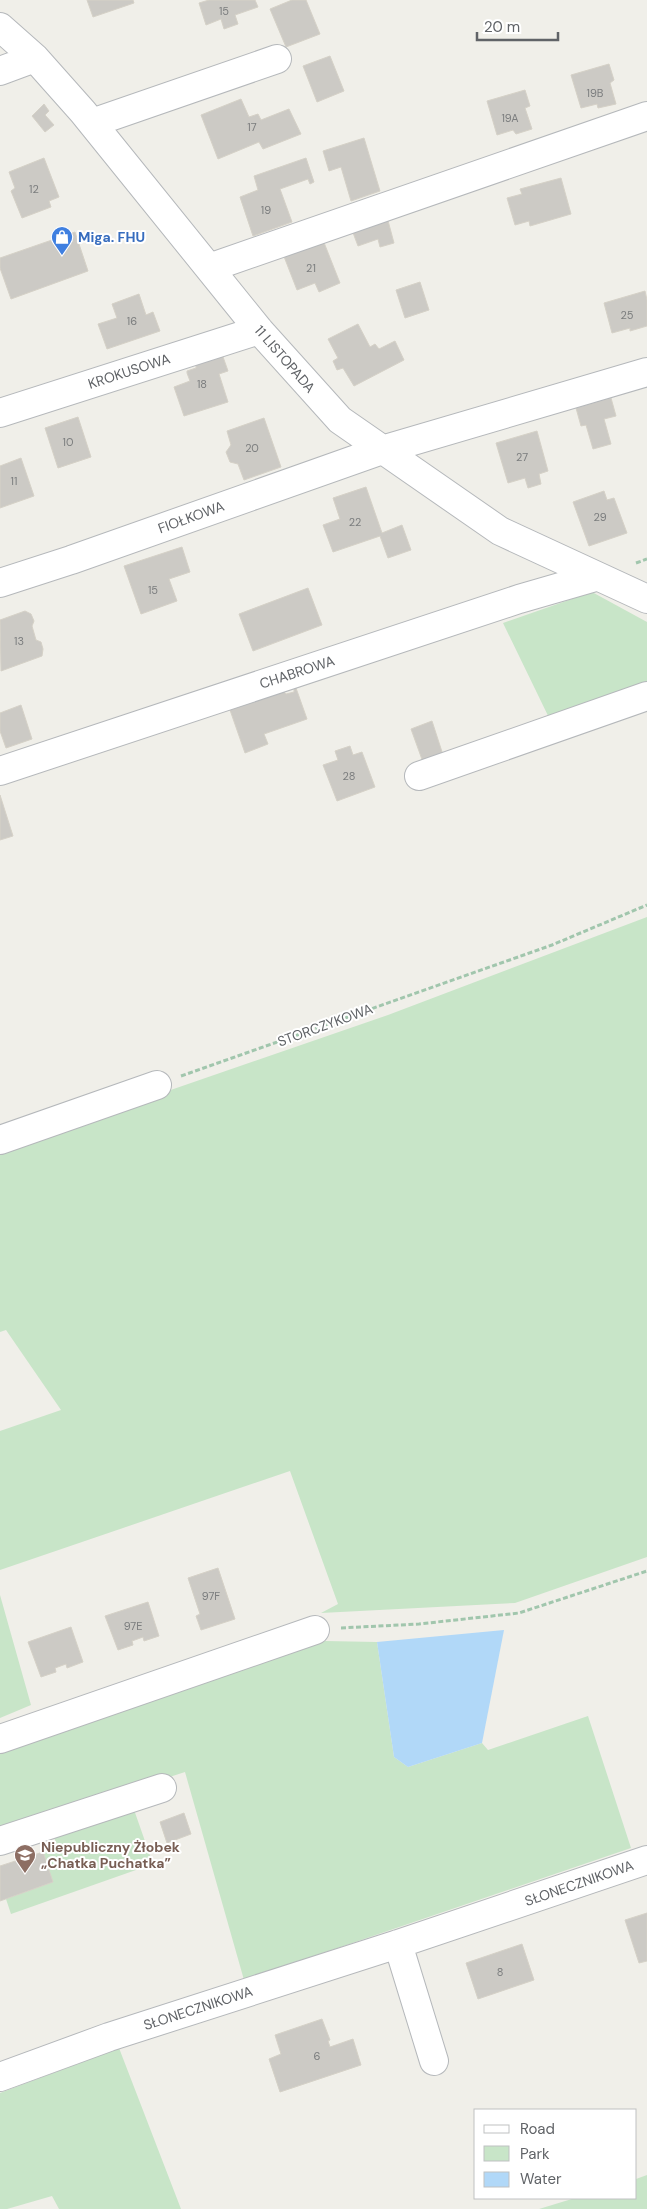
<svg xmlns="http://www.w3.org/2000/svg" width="647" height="2209" viewBox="0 0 647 2209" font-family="'DM Sans',sans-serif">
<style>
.green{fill:#c8e5c8}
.water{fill:#b1d8f8}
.building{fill:#cccac5;stroke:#d5d1c7}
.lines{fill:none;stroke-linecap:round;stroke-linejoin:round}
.minor-casing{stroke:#b5b8bb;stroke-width:30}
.path{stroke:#a1c6ad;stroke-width:3;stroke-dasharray:5 2.5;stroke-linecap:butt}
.minor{stroke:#fff;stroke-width:28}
.labels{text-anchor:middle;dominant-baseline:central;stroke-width:4;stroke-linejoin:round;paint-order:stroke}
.number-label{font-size:11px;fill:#7b7d7e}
.shop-label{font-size:14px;font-weight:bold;fill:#366cbe;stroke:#fff;text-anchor:start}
.street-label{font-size:14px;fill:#606367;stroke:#fff}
.education-label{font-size:14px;font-weight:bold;fill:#785e54;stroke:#fff;text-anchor:start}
</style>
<rect width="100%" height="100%" fill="#f0efe9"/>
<path class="green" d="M592,592l55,30v61l-94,43 -50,-103z
M647,917v640l-132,46 -194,10 17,-9 -48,-133 -290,99v-139l61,-21 -55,-80 -6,2v-183l388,-134z
M0,1595l31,110 -31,13z
M325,1641l52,1 17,115 14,10 74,-24 6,7 100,-34 43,132 -387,132 -59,-208 -185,60v-78z
M132,1804l21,60 -142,50 -5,-15 47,-17 -10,-30 14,-6 -5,-15z
M119,2048l62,161h-122l-7,-13 -45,13h-7v-116z
M647,2175v34h-108l36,-11h61v-19z"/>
<path class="water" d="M504,1630l-22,113 -74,24 -14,-10 -17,-115z"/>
<path class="building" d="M87,0h46l1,3 -41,14z
M209,0h46l3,7 -23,8 3,9 -14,5 -3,-10 -15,6 -7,-22z
M292,0h14l14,34 -34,13 -16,-38z
M330,56l14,35 -27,11 -14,-36z
M609,64l5,16 -4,3 6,21 -18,4 -1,-4 -16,4 -10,-33z
M525,90l5,16 -5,2 7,21 -16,5 -3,-4 -16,5 -10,-34z
M241,99l8,18 9,-3 3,6 28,-11 12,25 -38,15 -4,-7 -41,17 -17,-44z
M44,104l5,7 -4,4 9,10 -9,7 -13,-16z
M364,138l16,53 -29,10 -10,-34 -12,4 -6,-20z
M44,158l15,39 -10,4 2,6 -29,11 -11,-27 4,-3 -6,-16z
M306,158l8,24 -4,2 -2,-5 -28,10 12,33 -39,14 -13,-39 18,-7 -4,-14z
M561,178l10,36 -41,12 -1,-5 -14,4 -8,-27 15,-4 -2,-5z
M387,217l7,26 -14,4 -2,-8 -20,7 -6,-16z
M75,232l13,39 -77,28 -11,-31v-10z
M323,240l17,43 -21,9 -4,-9 -18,7 -14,-36z
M420,282l9,28 -24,8 -9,-28z
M645,291l2,9v26l-17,5v-3l-18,5 -8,-30z
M139,294l7,21 7,-3 7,19 -53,18 -9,-25 19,-6 -5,-14z
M358,324l12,23 5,-3 4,5 16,-8 9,19 -50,26 -11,-18 -6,2 -4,-9 5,-3 -10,-19z
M222,354l6,17 -9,3 9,28 -44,14 -10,-29 16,-6 -3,-8v-2l9,-3v-5z
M611,398l5,18 -12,3 7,25 -18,5 -7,-24 -5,1 -5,-18z
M78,417l13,40 -33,11 -13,-40z
M264,418l17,49 -37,13 -6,-16 -8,-2 -4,-10 5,-7 -4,-14z
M537,431l11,40 -9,3 2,10 -13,4 -3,-10 -17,5 -12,-40z
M21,458l13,38 -34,12v-42z
M366,487l16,46 20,-8 9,25 -23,8 -8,-22 -47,16 -10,-27 17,-6 -7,-21z
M604,491l3,9 7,-2 13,35 -38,13 -16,-44z
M182,547l8,25 -21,7 8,22 -36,13 -17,-48z
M308,588l14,37 -69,26 -14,-37z
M25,611l6,3 3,7 -2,5 4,14 5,2 2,7 -1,7 -41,15 -1,-51z
M294,687l2,1 11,31 -43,15 4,10 -23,9 -15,-43 53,-19 3,3 8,-2z
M21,705l11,34 -26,9 -6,-17v-18z
M432,721l12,37 -20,7 -13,-36z
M350,746l3,9 9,-3 13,35 -38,14 -14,-36 15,-5 -3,-9z
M0,795l13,41 -13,4z
M218,1568l17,51 -34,11 -5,-14 4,-2 -12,-36z
M148,1602l11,34 -15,5 -1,-4 -11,4 1,4 -15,5 -13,-34z
M71,1627l12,35 -16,6 -1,-4 -11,4 1,4 -15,5 -13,-35z
M184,1813l7,21 -24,9 -7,-21z
M43,1852l10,30 -53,19v-35z
M647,1913v48l-8,2 -14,-43z
M522,1944l12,36 -56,19 -12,-36z
M322,2019l8,21 -2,1 2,6 23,-8 8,26 -81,27 -11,-33 12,-5 -6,-19z"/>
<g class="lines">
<g class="minor-casing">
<path id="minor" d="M0,27l35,31 48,54 176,218 81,90 160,111 147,68
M0,71l35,-13
M92,123l185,-64
M209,268l438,-152
M0,413l259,-83
M0,583l71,-23 311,-110 265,-78
M0,771l519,-172 76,-22
M419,776l228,-80
M0,1140l157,-55
M0,1739l315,-109
M0,1841l162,-53
M398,1944l36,117
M0,2077l109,-40 289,-93 249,-84"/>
</g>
<path class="path" d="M636,563l11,-4
M181,1076l371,-131 95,-40
M341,1628l78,-4 100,-11 128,-42"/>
<use href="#minor" class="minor"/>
</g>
<defs>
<g id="shop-pin" transform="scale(1.125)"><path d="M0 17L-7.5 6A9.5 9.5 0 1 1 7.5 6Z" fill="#3f7fe0" stroke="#fff"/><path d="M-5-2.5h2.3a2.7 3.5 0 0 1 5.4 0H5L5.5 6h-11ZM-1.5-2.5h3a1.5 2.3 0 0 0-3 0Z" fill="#fff"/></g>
<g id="school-pin" transform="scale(1.125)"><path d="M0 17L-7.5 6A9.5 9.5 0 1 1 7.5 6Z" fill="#8d6e63" stroke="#fff"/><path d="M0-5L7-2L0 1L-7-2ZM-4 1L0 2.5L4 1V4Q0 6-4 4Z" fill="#fff"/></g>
</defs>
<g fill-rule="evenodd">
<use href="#shop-pin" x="62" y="237"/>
<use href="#school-pin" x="25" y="1855"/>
</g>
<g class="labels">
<g class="number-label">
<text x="224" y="11">15</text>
<text x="595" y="93">19B</text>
<text x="510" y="118">19A</text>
<text x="252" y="127">17</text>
<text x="34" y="189">12</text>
<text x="266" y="210">19</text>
<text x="311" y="268">21</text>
<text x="627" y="315">25</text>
<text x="132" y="321">16</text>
<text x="202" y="384">18</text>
<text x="68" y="442">10</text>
<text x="252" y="448">20</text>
<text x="522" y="457">27</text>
<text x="14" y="481">11</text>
<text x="600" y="517">29</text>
<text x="355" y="522">22</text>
<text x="153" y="590">15</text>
<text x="19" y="641">13</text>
<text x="349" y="776">28</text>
<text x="211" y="1596">97F</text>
<text x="133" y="1626">97E</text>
<text x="500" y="1972">8</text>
<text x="317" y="2056">6</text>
</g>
<g class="shop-label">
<text x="78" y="237">Miga. FHU</text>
</g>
<g class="street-label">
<text transform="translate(285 359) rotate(49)">11 LISTOPADA</text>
<text transform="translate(129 371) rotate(-18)">KROKUSOWA</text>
<text transform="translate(191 517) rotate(-20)">FIOŁKOWA</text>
<text transform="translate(297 672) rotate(-18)">CHABROWA</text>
<text transform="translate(325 1025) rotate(-20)">STORCZYKOWA</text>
<text transform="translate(579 1883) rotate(-19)">SŁONECZNIKOWA</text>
<text transform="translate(198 2008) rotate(-18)">SŁONECZNIKOWA</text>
</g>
<g class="education-label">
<text x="41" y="1847">Niepubliczny Żłobek<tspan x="41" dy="16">„Chatka Puchatka”</tspan></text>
</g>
</g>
<rect x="474" y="2109" width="162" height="90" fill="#ffffff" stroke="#bfc1c2"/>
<rect x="484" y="2125" width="25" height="8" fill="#ffffff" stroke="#bfc1c2"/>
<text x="520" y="2134" font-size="15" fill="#606367">Road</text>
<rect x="484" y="2146" width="25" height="15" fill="#c8e5c8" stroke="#bfc1c2"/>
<text x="520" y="2159" font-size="15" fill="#606367">Park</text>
<rect x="484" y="2172" width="25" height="15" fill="#b1d8f8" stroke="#bfc1c2"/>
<text x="520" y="2184" font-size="15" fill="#606367">Water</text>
<path d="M477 32v8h81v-8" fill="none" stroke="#606367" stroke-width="2.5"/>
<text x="484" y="32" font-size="15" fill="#606367" stroke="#ffffff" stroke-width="4" paint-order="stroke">20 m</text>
</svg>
